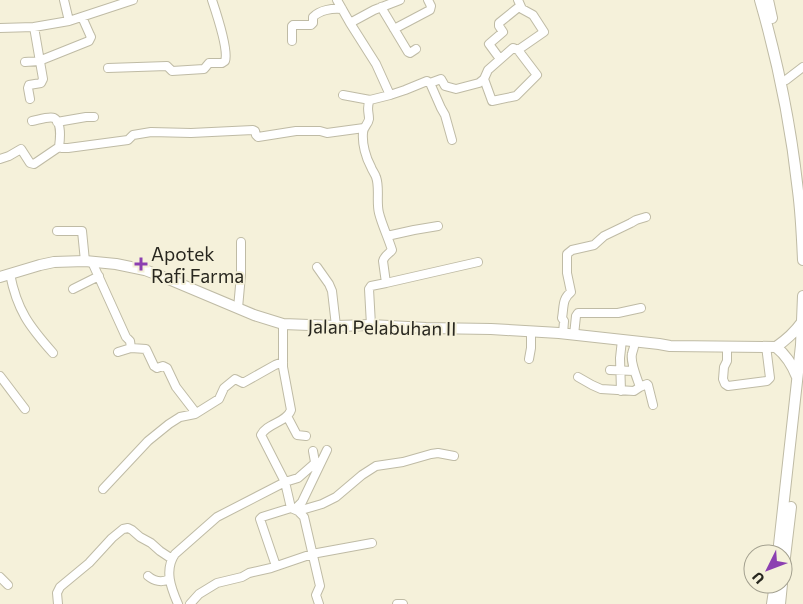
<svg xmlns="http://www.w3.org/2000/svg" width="803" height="604" viewBox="0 0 803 604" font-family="Commissioner,sans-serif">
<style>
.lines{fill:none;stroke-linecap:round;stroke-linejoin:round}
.minor-casing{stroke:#bfbba5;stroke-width:10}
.major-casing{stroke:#bfbba5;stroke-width:12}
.minor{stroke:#fff;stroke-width:8}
.major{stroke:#fff;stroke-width:10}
.poi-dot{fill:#8c40b1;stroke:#f5f1da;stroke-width:2}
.labels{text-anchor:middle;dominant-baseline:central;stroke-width:4;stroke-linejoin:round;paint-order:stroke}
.poi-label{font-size:19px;fill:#28271f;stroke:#f5f1da;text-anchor:start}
.street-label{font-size:19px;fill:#28271f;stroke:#f5f1da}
</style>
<rect width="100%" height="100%" fill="#f5f1da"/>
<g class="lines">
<g class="minor-casing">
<path id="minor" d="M337,0l13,23 26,41 14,31 -20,5c-4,7 -1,12 -1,19 -1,6 -6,8 -6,14 -1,11 3,25 8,34 1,3 4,7 5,10 4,11 0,24 3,36 3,12 9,24 13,37 -3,4 -8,6 -9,11l3,22 -15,3 -2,3 2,36
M518,0l4,9 11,6 11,17 -26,18
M381,7l27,45 2,1 6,-4
M69,21l64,-21
M350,23l24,-13 26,-10
M0,28l34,-1 35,-6 -5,-21
M394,29l36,-19 1,-4 -3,-6
M292,41v-15l1,-1h18l2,-2v-6c7,-7 19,-9 29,-8
M500,59l-11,-15 14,-12 -4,-6v-3l21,-17
M25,62l14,-1 50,-20 2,-4 -1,-2 -8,-18
M108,68l59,-2 5,5 32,-2 5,-6h13l3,-2c4,-11 -9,-49 -13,-61
M786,80l17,-13
M430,83l11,25 4,7 7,25
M343,95l27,5
M390,95l15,-5 22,-9 3,2 11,-4 4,7 11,3 23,-6 5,-4 4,-9 25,-22 5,2 19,25 -21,21 -24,5 -8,-22
M30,99l-2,-11 1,-3 12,-2 2,-4 -9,-52
M32,121c6,-1 17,-5 22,-3 8,4 6,22 5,29
M57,122l29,-5h8
M0,159l9,-3 12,-7 9,14 4,1 25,-17 3,1h6l60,-8 5,-5 18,-3 40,1 62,-3 2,1 1,4 2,2 38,-6h24l7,2 37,-5
M57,231h25l3,30
M387,236l27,-6 24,-4
M92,262l34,75 4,4 1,7
M317,267l12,17 3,7 4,35
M10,274c7,36 19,52 43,79
M386,283l92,-21
M73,289l26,-13
M238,308l3,-33v-33
M563,334l1,-13 -2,-3c2,-11 0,-19 9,-26l-4,-19v-19l5,-4 22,-5 10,-9 27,-13 5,-3 10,-3
M574,335l2,-19 2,-3h40l23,-5
M635,341c0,5 -2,8 -3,13 -2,8 5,24 8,33
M727,346v15l-3,6 -1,12 2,5 3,2 39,-5 3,-3 -4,-32
M118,352l13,-4 15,1 8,17 3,2 6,-2 4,2 9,19 20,26
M529,359l2,-11v-16
M610,370l24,1
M0,376l25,33
M578,377l14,8 9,4 33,2 6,-4 7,-3 1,1 5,20
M621,391l-1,-33 2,-18
M287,416l10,19 9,1
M313,451l2,11 -1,2 -16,14 -13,4 6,26 7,3 6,6 16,69 -4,9 3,9
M103,489l45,-48 21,-17 11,-7 15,-3 24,-15 5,-11 11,-9 8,4 32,-18 8,-3
M295,509l7,-7 25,-52
M298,511l24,-7 14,-7 26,-22 14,-9 27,-4 28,-8 7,-1 16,3
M276,566l-16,-47 2,-2 29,-9
M148,576c6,5 14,7 21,3
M0,577l8,8
M58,604l-1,-11 3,-6 29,-24 23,-25 11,-9 5,-1 4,2 8,7 11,6 9,8 12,8
M178,604c-7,-16 -14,-34 -3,-50l42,-37 68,-35 -24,-47c6,-12 25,-12 30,-25l-8,-43v-43
M190,604l9,-10 18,-11 25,-6 7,-4 22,-5 41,-14 60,-11
M397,604h6"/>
</g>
<g class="major-casing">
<path id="major" d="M760,0c18,62 31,127 38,191 3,23 4,46 5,69
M768,0l4,18
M0,277l40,-12 14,-3 31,-1 31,3 29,6 21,8 88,37 29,9 53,2 35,-1 55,3 65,1 68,4 100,11 11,2 106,1
M776,347c10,8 16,17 21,30
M776,347c10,-7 19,-15 26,-25
M778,554l23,-209 2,-49
M783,574l8,-67
M772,604l3,-20
M780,604l2,-20"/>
</g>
<use href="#minor" class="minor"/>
<use href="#major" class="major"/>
</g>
<path class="poi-dot" d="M138.5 256.5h5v5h5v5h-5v5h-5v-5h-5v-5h5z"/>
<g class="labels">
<g class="poi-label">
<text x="151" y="253">Apotek<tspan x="151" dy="22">Rafi Farma</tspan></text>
</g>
<g class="street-label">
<text transform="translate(382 327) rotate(1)">Jalan Pelabuhan II</text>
</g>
</g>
<g transform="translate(768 569) rotate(228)"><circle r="24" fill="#f5f1da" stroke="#a3a08f"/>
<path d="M0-4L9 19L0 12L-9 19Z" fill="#8c40b1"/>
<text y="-8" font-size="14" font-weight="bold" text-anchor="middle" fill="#28271f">U</text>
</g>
</svg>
